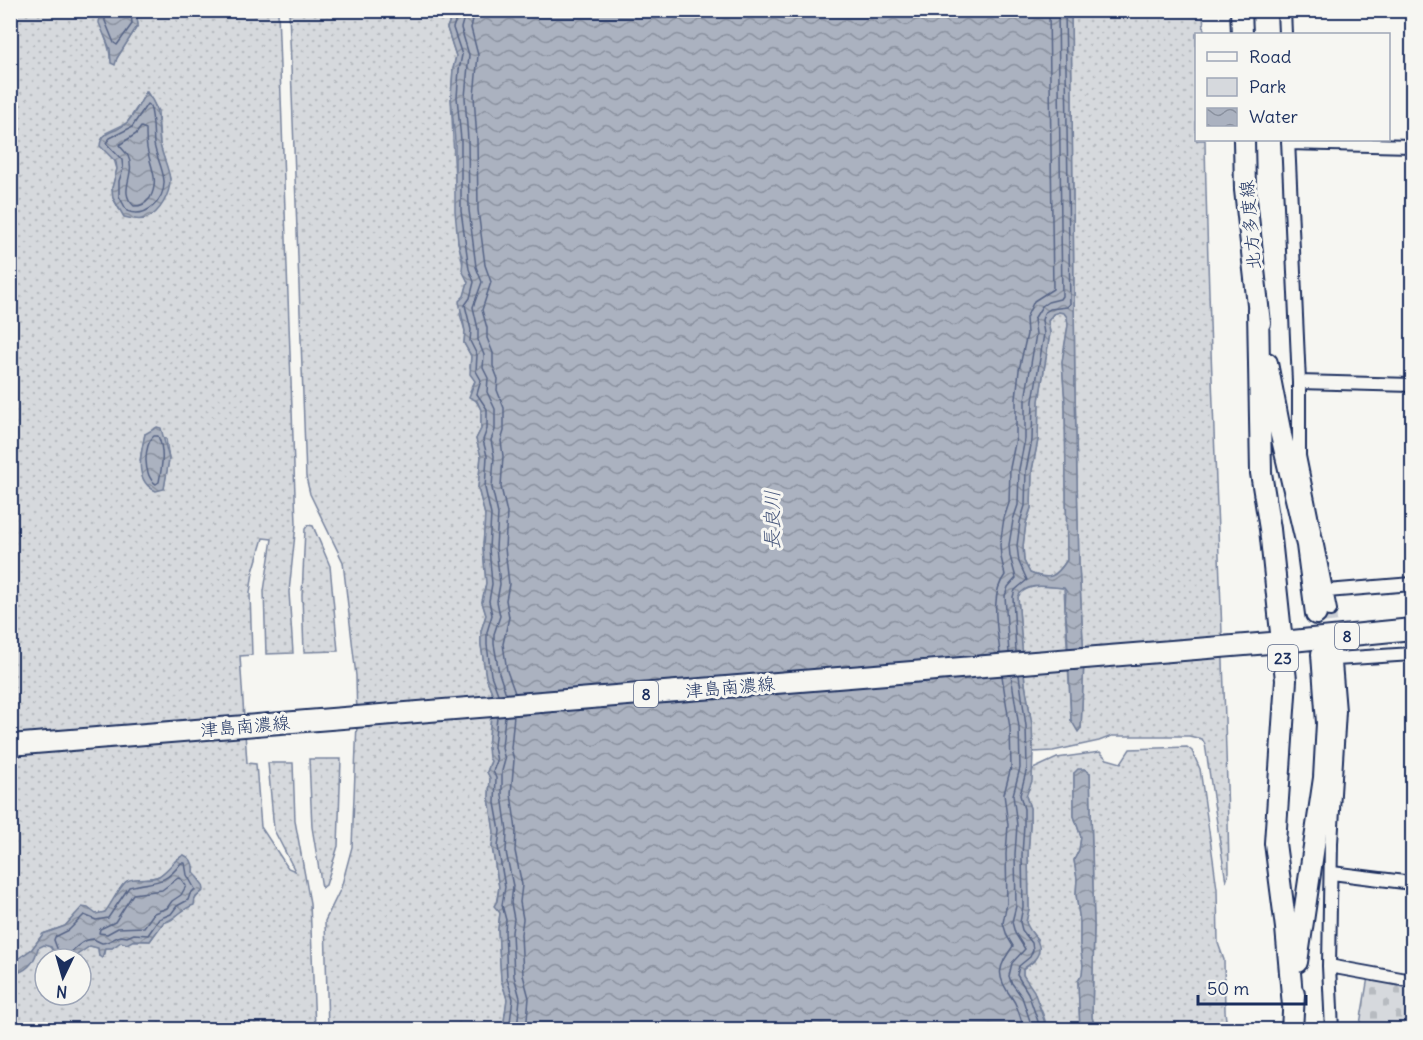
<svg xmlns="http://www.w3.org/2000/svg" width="1423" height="1040" viewBox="0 0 1423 1040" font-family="Delius,'Klee One',sans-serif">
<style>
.green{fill:url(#green-dots);stroke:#78849e;stroke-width:1.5;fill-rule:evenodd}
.cemetery{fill:url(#cemetery-stones);stroke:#78849e;stroke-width:1.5}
.water{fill:url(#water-waves);stroke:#717e99;stroke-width:1.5;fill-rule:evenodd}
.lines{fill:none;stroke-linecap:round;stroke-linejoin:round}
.shore{stroke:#556385;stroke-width:1.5}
.street-tunnel{stroke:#caced4;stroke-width:12;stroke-dasharray:12 6;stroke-linecap:butt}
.street-casing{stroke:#1b2f5e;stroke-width:16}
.primary-casing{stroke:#1b2f5e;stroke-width:24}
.street{stroke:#f6f6f2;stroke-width:12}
.primary{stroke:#f6f6f2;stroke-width:20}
.labels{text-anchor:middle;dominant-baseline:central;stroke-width:6;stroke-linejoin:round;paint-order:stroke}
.shield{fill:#f6f6f2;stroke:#5d6b8a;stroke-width:1.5}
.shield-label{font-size:16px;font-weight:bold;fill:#1b2f5e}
.street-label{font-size:18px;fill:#1b2f5e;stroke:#f6f6f2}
.water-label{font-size:20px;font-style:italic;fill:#46567b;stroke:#f6f6f2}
</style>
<defs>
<pattern id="green-dots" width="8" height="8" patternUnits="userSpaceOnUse" patternTransform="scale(1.5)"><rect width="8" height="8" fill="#d6d9dd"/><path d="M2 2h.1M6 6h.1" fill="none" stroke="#b7bbc0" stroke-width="1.8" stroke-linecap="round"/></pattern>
<pattern id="cemetery-stones" width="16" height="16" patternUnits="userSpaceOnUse" patternTransform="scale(1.5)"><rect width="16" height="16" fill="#d6d9dd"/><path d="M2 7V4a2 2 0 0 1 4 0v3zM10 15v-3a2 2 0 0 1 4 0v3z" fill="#b7bbc0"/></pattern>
<pattern id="water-waves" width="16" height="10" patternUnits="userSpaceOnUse" patternTransform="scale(1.5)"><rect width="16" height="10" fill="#abb2c0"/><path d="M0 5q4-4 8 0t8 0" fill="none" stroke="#8a919f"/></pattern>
</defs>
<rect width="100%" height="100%" fill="#f6f6f2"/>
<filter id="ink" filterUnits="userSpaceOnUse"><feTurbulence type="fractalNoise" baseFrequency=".0167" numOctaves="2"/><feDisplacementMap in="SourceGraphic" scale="12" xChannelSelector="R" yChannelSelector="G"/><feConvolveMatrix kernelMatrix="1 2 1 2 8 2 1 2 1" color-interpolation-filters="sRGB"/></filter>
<g filter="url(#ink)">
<path class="green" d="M11,11h89c-3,16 10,30 10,47h7l21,-33 -2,-14h142l18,513 -7,68 4,61 -27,1 -2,-63 8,-52 -9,-1 -10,34 -3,21 2,62 -12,1 7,107 9,1 5,63 27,41 7,3 -21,-41 -6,-67h25l2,58 15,82 5,126h-304v-61l5,4 24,-27c12,-2 12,6 17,14h-12v36h36v-36l-9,-1 18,-12 8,2 1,8 5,-2 1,-6h7l9,-7h29l13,-18c11,-2 13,-8 21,-14 4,-3 5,-1 8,-5 4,-6 4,-8 10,-12l-3,-14 -6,-6 1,-5 -17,-8c-5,6 -13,16 -21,18 -9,3 -22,0 -31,6 -10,8 -11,25 -22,30 -6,3 -16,-1 -23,-2l-15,15 -22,8 -11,15 -17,12 -4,-1 -1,-384 3,-10 -3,-1zM147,92l11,19 2,34 10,34 -51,30 -6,-11 -1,-10 5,-19 -11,-36 21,-10zM145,434l21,5 3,20 -5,29 -24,-28z
M289,11h164l-6,17 9,28 -3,13 -2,28 7,145c4,14 4,27 10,40l-8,32 5,17 -1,12 7,13 -1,11 5,14 -5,10 11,18v20l-5,10 5,17 -3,32 7,27 -2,33 3,35 -4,19 4,13 -5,16v14l5,32 7,18 -5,52 3,14 -4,11 3,6 -1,19 5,35 -2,15 7,40 -3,17 4,9 -2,16 3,50 6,20 -4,30h-175l-3,-108 16,-33 11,-41 5,-125 -1,-46 -13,-114 -33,-68 -4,-17z
M1071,11h132l1,23h-8v106h9c4,244 20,488 24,732l-3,10 -21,-138 -3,-5 -13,-3h-77l-13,5 -46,10 -20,1 -1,-27 -7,-41 -7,-87 1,-3c13,-12 29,-7 45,-6l7,132 10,8 3,-68 -5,-95 -4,-172z
M1059,312l5,1 3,4 1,8 -6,37 3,41 2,157c-11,17 -17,21 -37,13l-6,-12 -1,-15 3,-23 5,-15 1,-38 6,-30 1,-39 11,-68 -2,-12 5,-7z
M308,525l5,1 17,40 8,85 -34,1 -2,-56 3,-67z
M1187,747l5,4 8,18 13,90 4,30 1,54 6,17 1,51 2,18h-132l-3,-12 2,-92 -4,-152 -6,-4 -10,4v43l7,21 -2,13 -5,10 3,19 -1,15 4,28v23l3,20 -1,10 -4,6 2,48h-33c-4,-21 -14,-36 -24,-54v-5l11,-9 4,-21 -11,-13 -1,-5 3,-13 -1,-54 2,-30v-17l-4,-12 7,-27 24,-11 43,-6 7,7 14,4 9,-14z
M309,759h32l-3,87 -12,39 -4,3 -10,-61z"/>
<path class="cemetery" d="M1368,977l44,8v44l-53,1z"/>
<path class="water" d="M454,10l617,1 4,382 4,172 5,95 -3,68 -3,4 -7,-12 -4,-93 -2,-20 1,-16 -2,-3c-15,-1 -38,-7 -46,9l7,87 7,41 1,27 -1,29 -6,15 4,12v17l-2,30 1,54 -3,13c4,13 21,22 9,37 -3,4 -8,7 -12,10v6l11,16 13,38h-544l4,-30 -6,-20 -3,-50 2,-16 -6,-7 3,-5 2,-14 -7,-40 2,-15 -5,-35 1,-19 -3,-6 4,-11 -2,-3 -1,-11 5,-52 -7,-18 -5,-32v-14l5,-16 -4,-13 4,-19 -3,-35 2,-33 -7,-27 3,-32 -5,-17 5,-10v-19l-4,-9 -8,-4 6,-16 -5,-7 1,-18 -7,-13 1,-12 -6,-30 5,-5 4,-14 -6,-12 1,-10 -5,-18 -3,-31v-70l-4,-44 2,-28 3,-13 -9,-28zM1059,312l5,1 3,4 1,8 -6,37 3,41 2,157c-11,17 -17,21 -37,13l-6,-12 -1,-15 3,-23 5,-15 1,-38 6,-30 1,-39 11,-68 -2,-12 5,-7z
M100,11h36l2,14 -21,33 -2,7 -4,-2 -1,-14 -11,-26z
M146,92c15,15 11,33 14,52 2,12 9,24 10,36 0,14 -10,33 -23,38 -7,3 -16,1 -23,-1l-11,-19 -1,-10 5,-19 -1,-7 -16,-16c1,-15 14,-13 24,-21 10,-7 16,-23 22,-33z
M157,427l4,1 8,31 -5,30 -8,2c-23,-10 -15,-38 -11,-57z
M1078,769h6l6,4 4,152 -2,92 3,12h-15l-2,-48 4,-6 1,-10 -3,-20v-23l-4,-28 1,-15 -3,-19 5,-10 2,-13 -7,-21v-43z
M184,855c7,3 10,9 9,17l10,13 1,5 -9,8 -1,7c-13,4 -18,14 -31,18l-13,18 -16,-1 -7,4 -6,-2 -9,6h-7l-3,10 -3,-2 -1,-8 -8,-2 -19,13h-14l-6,-12 -7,-2 -6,3c-3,12 -8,21 -21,25l-6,-5v-8l4,1 17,-12 11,-15 22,-8 17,-19 6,1 8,6 9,-2c6,-7 15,-27 22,-31 10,-5 23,0 32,-5 10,-6 15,-17 25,-21z"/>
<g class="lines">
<path class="shore" d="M105,10v11l9,22 3,2 15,-21 -1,-14
M459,10l-6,18 9,27 -3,15 -2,27 4,43v71l8,58 5,13 -4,16 -5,7 6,25 -1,11 7,14 -1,16 5,9 -4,14 10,15v20l-4,11 4,16 -2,32 6,27 -2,33 3,36 -3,17 3,14 -5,17v13l4,30 7,19
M466,10l-5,18 8,27 -4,42 3,43 1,70 7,57 6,15 -9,25 5,22v11l6,15 -1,13 5,10 -1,14 8,17v21l-4,10 3,16 -2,32 6,26 -2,34 4,36 -3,17 3,15 -6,18v10l5,29 7,21
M475,10l-4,18 7,27 -4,41 3,44 1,70 7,55 6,17 -9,28 5,18v10l6,15v13l5,13 -1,11 7,18v23l-3,10 2,15 -2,31 6,26 -2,35 4,36 -3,16 3,17 -6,27 4,27 8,22
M147,104l3,2c4,12 3,25 4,38 2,12 9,24 10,37 1,19 -18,38 -37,30l-8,-15v-15l4,-12 -1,-9 -16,-17 4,-5 22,-11z
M141,127l5,2c0,6 0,13 1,19 3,18 13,32 3,50 -5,6 -8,8 -16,8 -17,-15 3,-32 -6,-50 -2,-4 -6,-7 -9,-11l17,-11z
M154,436h4c7,15 4,30 1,46l-3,2c-13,-7 -13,-39 -2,-48z
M1016,652l-3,-55 2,-7 12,-10 -8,-18 -2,-16 3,-24 5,-16 1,-36 6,-30 1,-39 11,-67 -2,-14 2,-7 6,-4 17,-2 3,-3 -5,-294
M1009,653l-4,-57 3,-9 8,-9 -6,-22 -1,-11 4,-25 5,-15 1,-36 6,-30v-39l11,-66 -2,-15 8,-13 6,-4 12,-3 2,-3 -4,-286
M1000,654c-2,-25 -11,-58 5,-79l-4,-18 -1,-12 4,-27 5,-15 1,-35 6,-30v-39l3,-29 8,-36 -1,-16 8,-17 19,-12 -4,-279
M1011,675l8,52 1,41 -7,27 4,30 -2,29 1,52 -4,16 3,11 10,16 -13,14 -3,13 2,6 11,15 11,33
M1019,675l7,51 1,42 -7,27 4,14v16l-2,30 1,52 -3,15 2,8 10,13 1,7 -3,7 -11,9 -2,9 11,18 13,37
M1002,676l8,52 1,39 -7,27 4,31 -2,29 1,49 -4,20 4,13 6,10c-15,22 -18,29 -1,52 6,8 9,21 12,32
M514,715l-3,33 3,12 -3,34 5,36 -1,21 7,34 -2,17 3,17 -2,15 2,41 6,23 -3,32
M505,716l-3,32 3,12 -3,11v24l5,36 -1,21 7,34 -2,17 3,16 -2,13 2,44 6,22 -3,32
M497,717l-3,30 3,14 -4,10 3,7 -1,25 5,28 -2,16 7,40 -3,18 4,15 -1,11 2,47 6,21 -4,31
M178,878l3,1 5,7 -5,9 -9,6 -5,7 -13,5 -10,14 -26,1 -11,6 -8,-1 1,-4 15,-7 18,-28 29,-4z
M61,959l-7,-19 1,-3 14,-7 15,-15 12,5 12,-2 21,-31c25,-7 34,0 52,-24h4l2,12 8,14 -5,5 -2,6 -11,6 -6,8 -12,5 -11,16 -14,-1 -7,3 -7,-1c-6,2 -12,7 -18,7 -3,-1 -6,-3 -9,-4 -9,0 -24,12 -25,20"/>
<path class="street-tunnel" d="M1330,610l3,29"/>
<g class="street-casing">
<path id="street" d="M1284,10l1,24
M1288,140l11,242v74l31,154
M1288,143l124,3
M1299,382l113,3
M1327,591l85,-7
M1336,659l76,-5
M1332,873l80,10
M1329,966l83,15
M1332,1030l-3,-64 2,-123 8,-132 -6,-72"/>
</g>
<g class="primary-casing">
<path id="primary" d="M1241,10l1,24
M1244,140l1,50 15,133
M1258,309l3,164 9,56 16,151 -11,163 11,85 7,78
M1267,363l14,72 26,110 9,69
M10,745l1272,-103 130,-13
M1297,962l27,-184 3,-55 -5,-69
M1292,1030l2,-36"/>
</g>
<use href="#street" class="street"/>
<use href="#primary" class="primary"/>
</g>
</g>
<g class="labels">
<g class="shield">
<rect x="1335" y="623" width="24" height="26" rx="4.5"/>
<rect x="1268" y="645" width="30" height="26" rx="4.5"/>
<rect x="634" y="681" width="24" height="26" rx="4.5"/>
</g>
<g class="shield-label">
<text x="1347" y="636">8</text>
<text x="1283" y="658">23</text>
<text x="646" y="694">8</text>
</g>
<g class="street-label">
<text transform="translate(1250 225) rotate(-95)">北方多度線</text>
<text transform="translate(730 687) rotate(-5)">津島南濃線</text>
<text transform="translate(245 726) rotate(-5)">津島南濃線</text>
</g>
<g class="water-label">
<text transform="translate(771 520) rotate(-90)">長良川</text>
</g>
</g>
<rect width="1423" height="1040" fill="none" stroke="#f6f6f2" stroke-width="36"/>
<rect x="18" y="18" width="1387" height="1004" fill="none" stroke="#1b2f5e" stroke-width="2" filter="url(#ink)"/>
<rect x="1195" y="33" width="195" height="108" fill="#f6f6f2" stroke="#9ea6b7" stroke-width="1.5"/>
<rect x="1207" y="52" width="30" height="9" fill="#f6f6f2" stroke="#9ea6b7" stroke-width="1.5"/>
<text x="1249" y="63" font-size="18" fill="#1b2f5e">Road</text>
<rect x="1207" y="78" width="30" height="18" fill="#d6d9dd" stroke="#9ea6b7" stroke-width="1.5"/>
<text x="1249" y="93" font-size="18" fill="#1b2f5e">Park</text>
<rect x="1207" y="108" width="30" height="18" fill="url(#water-waves)" stroke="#9ea6b7" stroke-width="1.5"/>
<text x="1249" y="123" font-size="18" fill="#1b2f5e">Water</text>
<g transform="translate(63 977) rotate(185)"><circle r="28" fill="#f6f6f2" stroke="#9ea6b7" stroke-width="1.5"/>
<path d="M0-4.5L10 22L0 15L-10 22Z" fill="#1b2f5e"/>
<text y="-9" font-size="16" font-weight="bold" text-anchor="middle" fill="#1b2f5e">N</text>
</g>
<path d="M1198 995v9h108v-9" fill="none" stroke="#1b2f5e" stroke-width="3"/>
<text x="1207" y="995" font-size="18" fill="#1b2f5e" stroke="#f6f6f2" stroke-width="4.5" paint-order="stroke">50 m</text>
</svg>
